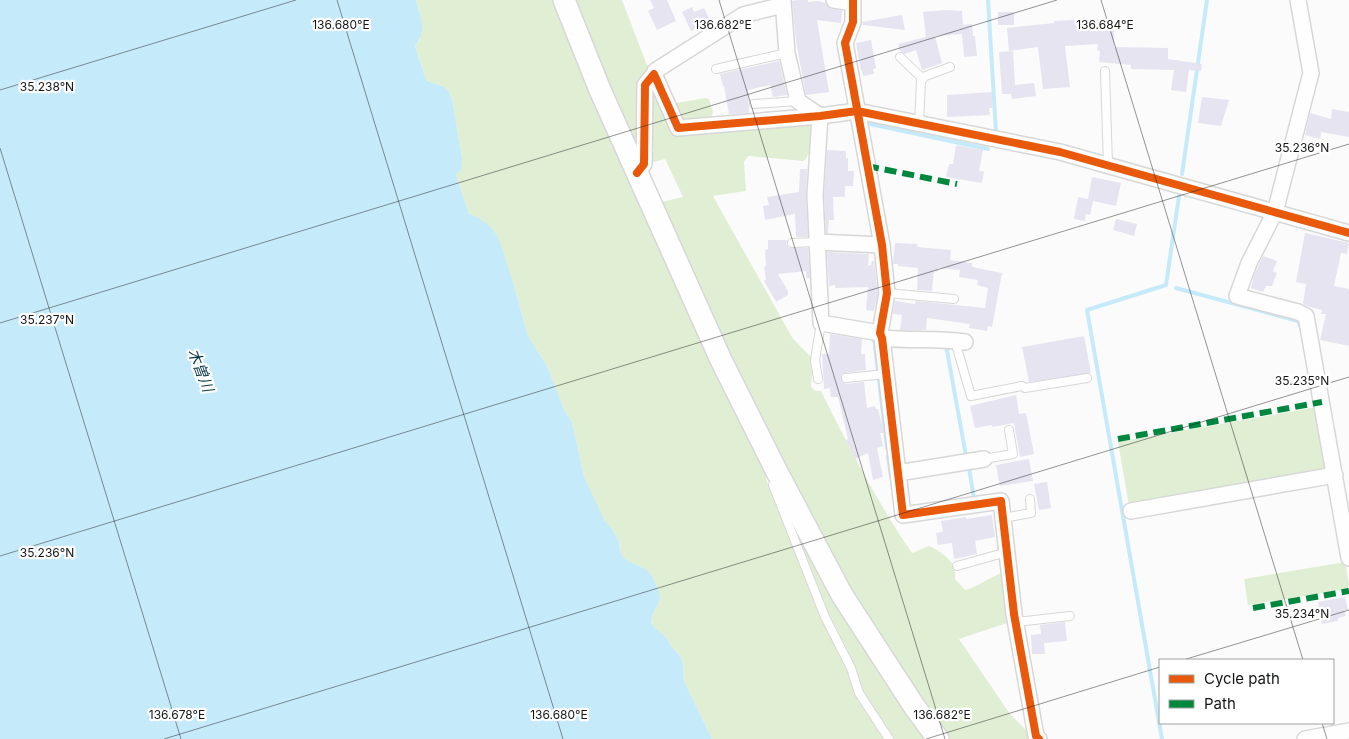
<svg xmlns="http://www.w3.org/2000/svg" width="1349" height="739" viewBox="0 0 1349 739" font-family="Inter,'Noto Sans JP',sans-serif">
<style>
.green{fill:#e0efd4}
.water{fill:#c5eafa}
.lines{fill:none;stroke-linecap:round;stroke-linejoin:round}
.stream{stroke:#c5eafa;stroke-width:4}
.building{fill:#e5e4f0}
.lane-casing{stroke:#d7d7d7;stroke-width:10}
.street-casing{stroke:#d7d7d7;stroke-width:18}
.secondary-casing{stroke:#d7d7d7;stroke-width:24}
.lane{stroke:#fefeff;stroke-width:8}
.street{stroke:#fefeff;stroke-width:15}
.secondary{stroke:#fefeff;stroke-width:21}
.quiet{stroke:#00873e;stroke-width:6;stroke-dasharray:12 6;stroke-linecap:butt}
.cycleway-casing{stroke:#fff;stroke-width:11}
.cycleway{stroke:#e8590c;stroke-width:8}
.ticks{fill:none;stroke:#141515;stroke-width:1;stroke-opacity:0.45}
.labels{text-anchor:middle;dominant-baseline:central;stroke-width:4.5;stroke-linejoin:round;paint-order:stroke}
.water-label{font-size:15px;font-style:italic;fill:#0d3a49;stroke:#fff}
.ticks-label{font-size:12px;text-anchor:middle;fill:#141515;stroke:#fff;stroke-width:4.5;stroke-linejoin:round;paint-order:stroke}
</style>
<rect width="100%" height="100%" fill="#fbfbfc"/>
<path class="green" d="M416,0h142l208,464v15l56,139 21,45 9,-4 -23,-45 -51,-127 153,252h-219l-28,-58 -1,-18 -3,-7 -9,-10 -4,-8 -13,-11 -3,-7 1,-4 8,-16 -16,-32 -14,-6 -7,-5 -3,-6 -1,-10 -7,-12 -8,-9 -6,-11 -14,-33 -12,-54 -7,-10 -18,-46 -19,-30 -15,-54 -34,-64 -10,-4 -13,-39 6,-17 -10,-59c-6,-17 -13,-12 -26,-19l-11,-34 5,-6v-27z
M570,0h52l28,73 -9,90z
M650,84l28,48 137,-12 -1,33 -6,1 -2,5 -3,2 -55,-5 -4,6 2,29 -33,5 80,143 20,20 -2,28 5,4h5c28,56 56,111 91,162l17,-7c13,6 29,16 26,33l10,11c7,-1 27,-13 36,-17l6,50 -48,16 51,75 25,25h-89l-94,-141 -64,-117 -131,-278 26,-6 -18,-38 -18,5z
M705,98l4,1 4,13 -2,6 -31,6 -9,-20z
M1317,407l9,65 -197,34 -11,-64z
M1345,562l4,22 -1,5 -100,16 -4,-26z"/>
<path class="water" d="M0,0h416c5,17 11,32 -1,46l11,34c13,7 20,2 26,19l10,59 -1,11 -5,6 13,39 10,4 12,9 8,12 14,43 15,54 19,30 18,46 7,10 12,54 20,44 8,9 7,12 1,10 3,6 7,5 14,6 7,6 8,18 1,8 -8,16 -1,5 3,6 13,11 4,8 9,10 3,7 1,18 28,58h-712z"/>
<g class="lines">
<path class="stream" d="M988,0l8,132
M870,124l118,25
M1182,174l25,-174
M1176,288l122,33 3,6
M874,338l4,33
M946,345l20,111
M879,380l8,68
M888,456l3,21
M969,468l5,31
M1162,739l-75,-429 79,-25 13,-89"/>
</g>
<path class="building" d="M650,0h17l9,21 -19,9 -9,-19 6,-3z
M797,0h11v2l10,-1 7,2 7,6 10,2 -1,12 -24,-3 12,72 -23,3 -10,-54 -4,-40z
M692,7l2,5 10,-4 7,14 -20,9 -9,-19z
M946,10l16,1 1,14 9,-1 1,12h2l2,20 -13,1 -2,-23 -27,2 7,27 -20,7 -6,-20 -12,4 -4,-3 -2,-7 28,-7 -3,-25z
M998,12h16v13h-16z
M902,15l3,15 -42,-5 -1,-3z
M1091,19l23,1v27l54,1v11l34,5 -1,7 -12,-1 -3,22 -15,-2 3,-20 -43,-1v-4l-32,-3 1,-11 -3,-1 1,-6 -33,2 5,41 -27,2 -5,-42 -29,4 -2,-23 47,-5v-2z
M871,40l5,28 -3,1 1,5 -11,2 -1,-5h-1l-5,-28z
M1013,51l2,34 19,-2 2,13 -24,3 -1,-5h-9l-3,-42z
M779,61l8,34 -14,2 -3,-12 -22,5 1,23 -20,1 -5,-28h-1l-3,-12z
M992,92v16h-3l1,7 -43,2v-22z
M1202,97l27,3 -8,26 -23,-3z
M1332,109l17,3v25l-28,-5 -1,7 -15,-4 5,-22 21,6z
M956,145l27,5 -4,21h5l-2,12 -36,-6 3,-13h4z
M827,150l19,1v7h2v13h6l-1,15h-8v11h-12l1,23h-5l-1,13h-2l-2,-38z
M800,169h7l-1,26 2,42h-12l-1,-23 -30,6 -2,-14 6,-1 -2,-8 32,-5z
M1092,177l29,6 -5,23 -23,-5 -3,14 -4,-1 -1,7 -11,-2 4,-22 10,2z
M1116,219l21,5 -3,12 -21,-6z
M1305,233l44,10 -2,11 -6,-1 -7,33 15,3v57l-29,-6 6,-26h-5l1,-4 -12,-3 -7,-3 3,-20 -10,-2z
M768,240h20l-2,4 4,4h18l2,30h-4v-7l-28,3 10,17v4l-12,7 -12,-21 2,-2 -2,-12 2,-1 -1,-16 3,-1z
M895,243l23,1 -1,3 34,3 -1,10 22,3v4l30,6 -10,54 -4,-1 -1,5 -18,-3 1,-4 -43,-6 -1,12h-26l2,-15 -9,-1 2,-13 20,3 1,-3 69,7 3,-20 -11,-3 1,-5 -19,-3 1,-7 -22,-2v4l-4,-1 -2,20 -15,-1 1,-22 -20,-2v-2h-5z
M827,252l42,2 -1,12 3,-1 1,-4h2l4,32 -4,18 -8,-1 2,-23 -33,1v-3l-6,1z
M1263,256l14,5 -4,10 4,2 -5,13h-6l-3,6 -12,-4 4,-15z
M830,334l32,5 -1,15h4l1,16 -21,3 -4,2v4l5,5 18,-2 3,26 8,-2 1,3h2l6,24h-4l3,13 -6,2 6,29 -10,3 -5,-27 -13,6 -9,-19 2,-1 -10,-42h-7l-1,-9 -6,1 -2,-35h7z
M1084,336l7,37 -62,9 -7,-35z
M1016,395l3,19 7,-1 8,41 -14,3 -6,-34 -22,4v-2l-17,3 -5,-22z
M1029,459l4,22 -33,5 -4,-21z
M1047,482l4,26 -12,2 -5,-26z
M992,515l3,22 -20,4 2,13 -23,5 -2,-16 -14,2 -2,-12 7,-1 -2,-11 25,-4v2z
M1345,597l3,13h-4l2,6 -8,2v3l-16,3 -4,-22z
M1065,622l2,19 -23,2 1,11h-13l-1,-19 10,-1 -1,-9z"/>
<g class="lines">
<g class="lane-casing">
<path id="lane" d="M900,57l23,22
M716,69l71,-16
M1105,71l3,94
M754,104l44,-3
M919,124l2,-43 2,-4 27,-10
M792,243l25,-1
M887,293l67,6
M955,341l16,55 51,-10 3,2 62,-10
M846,378l40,-4
M818,379l-3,-19 6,-37
M984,459l29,-5 -4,-24
M773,485l52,132 26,51 8,25 30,46
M1003,518l28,-5 -1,-14
M957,566l50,-14
M1016,622l54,-6"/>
</g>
<g class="street-casing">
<path id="street" d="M783,0l4,53 11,48 22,15 -5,79 6,128 59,10
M834,0l19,3
M853,0v22l-8,21 37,202 5,48 -7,40 2,5 21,177 98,-14 13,113 22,122 3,3
M1298,0l13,73 -36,139 -26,51 -12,33 61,16 8,4 43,242
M654,74l1,-3 88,-56 40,-10
M637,173l7,-9 1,-79 9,-11 24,54 142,-12 37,-5 203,41 289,81
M817,242l65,3
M882,338c28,3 55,0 83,4
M898,473l86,-14
M1131,511l204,-36
M1305,739l44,-8"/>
</g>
<g class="secondary-casing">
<path id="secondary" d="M564,0l36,90 121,270 56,112 65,123 72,111 24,33"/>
</g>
<use href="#lane" class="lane"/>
<use href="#street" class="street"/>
<use href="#secondary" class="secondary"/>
<path class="quiet" d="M867,166l90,18
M1118,439l204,-37
M1253,608l96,-17"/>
<g class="cycleway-casing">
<path id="cycleway" d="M853,0v22l-8,21 37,202 5,48 -7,40 2,5 21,177 98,-14 13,113 22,122 3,3
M637,173l7,-9 1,-79 9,-11 24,54 142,-12 37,-5 203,41 289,81"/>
</g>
<use href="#cycleway" class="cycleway"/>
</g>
<path class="ticks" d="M337,0l226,739M719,0l226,739M1101,0l202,660M0,90l296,-90M0,148l181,591M0,323l1057,-323M0,556l1349,-412M1183,660l166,-50M1322,723l5,16M164,739l1185,-362M926,739l234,-72"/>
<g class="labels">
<g class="water-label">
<text transform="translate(201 370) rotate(69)">木曽川</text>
</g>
</g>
<g class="ticks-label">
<text x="341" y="29">136.680°E</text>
<text x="723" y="29">136.682°E</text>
<text x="1105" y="29">136.684°E</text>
<text x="47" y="91">35.238°N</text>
<text x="1302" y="152">35.236°N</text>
<text x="47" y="324">35.237°N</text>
<text x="1302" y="385">35.235°N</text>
<text x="47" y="557">35.236°N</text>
<text x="1302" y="618">35.234°N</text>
<text x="177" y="719">136.678°E</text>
<text x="559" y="719">136.680°E</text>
<text x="942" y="719">136.682°E</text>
</g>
<rect x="1159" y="659" width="175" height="65" fill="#ffffff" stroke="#a1a1a1"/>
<rect x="1169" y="675" width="25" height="8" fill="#e8590c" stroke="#a1a1a1"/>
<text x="1204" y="684" font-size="15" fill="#141515">Cycle path</text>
<rect x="1169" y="700" width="25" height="8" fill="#00873e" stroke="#a1a1a1"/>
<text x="1204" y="709" font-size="15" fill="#141515">Path</text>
</svg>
